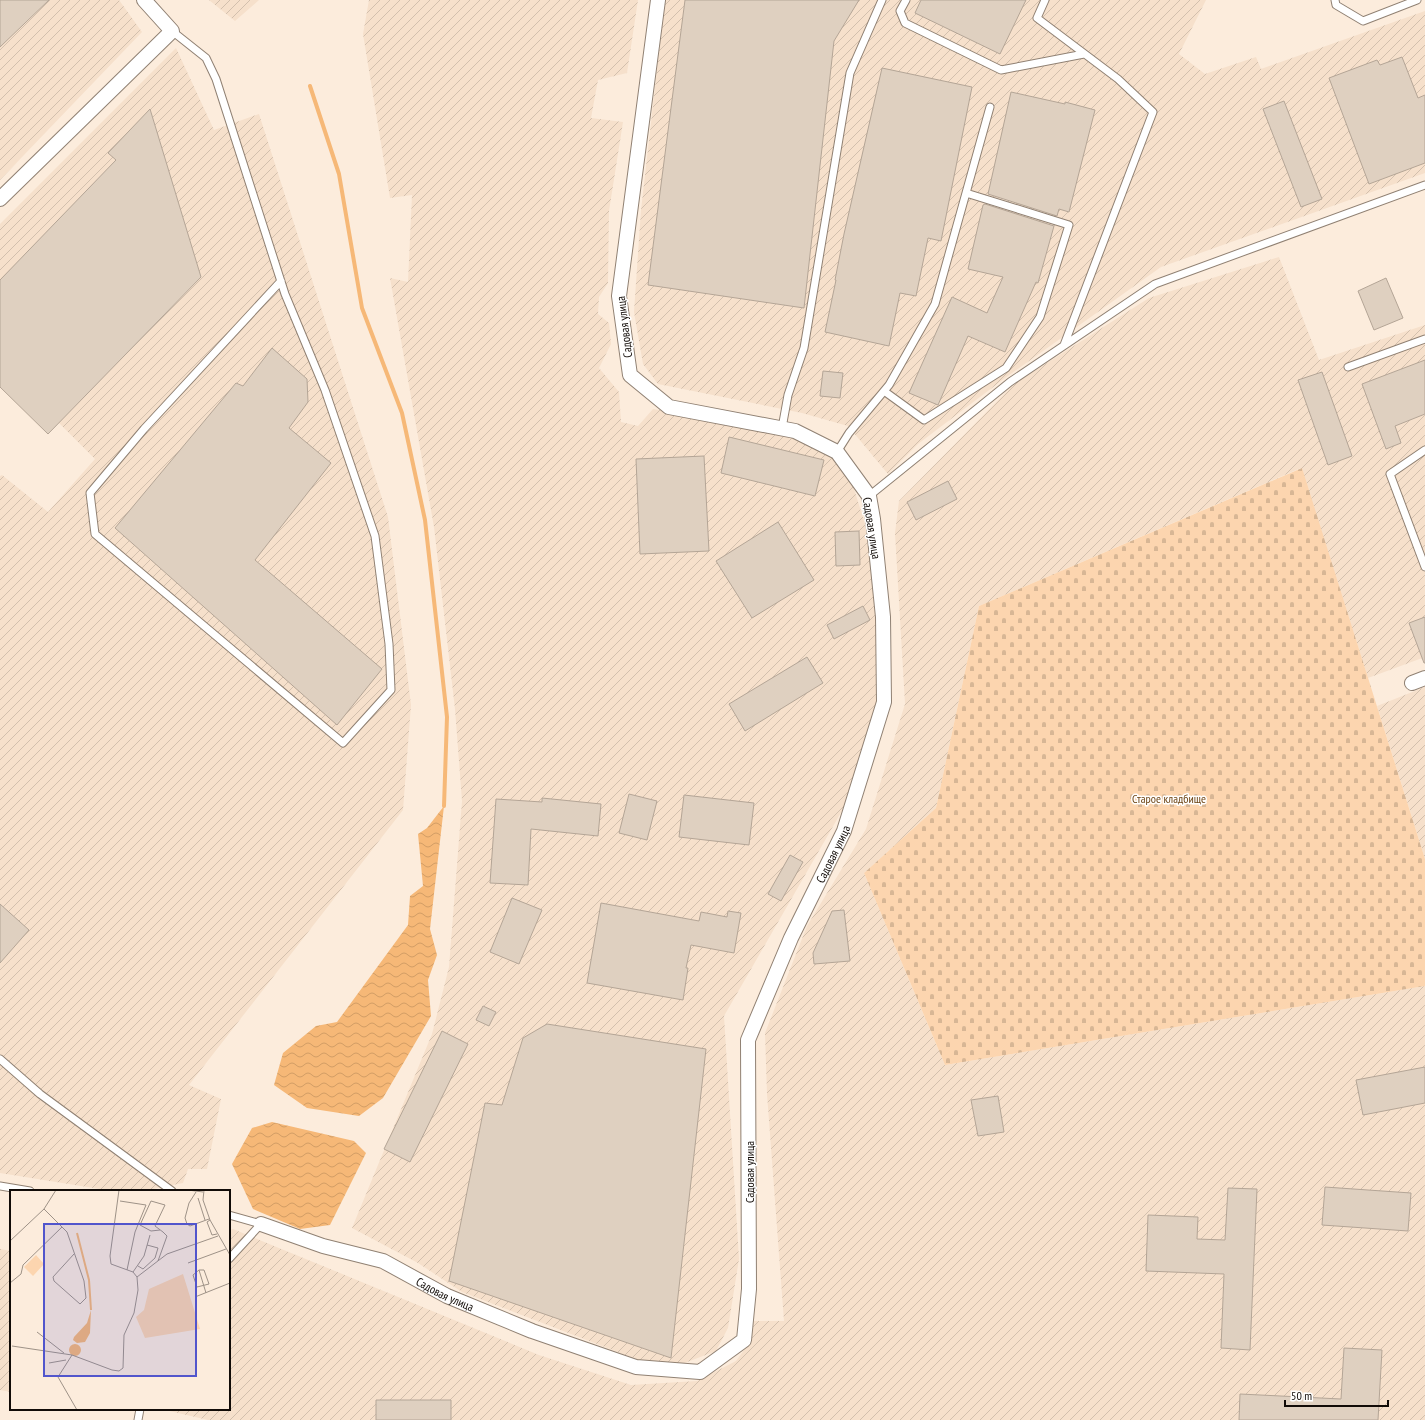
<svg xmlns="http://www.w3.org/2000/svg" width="1425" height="1420" viewBox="0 0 1425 1420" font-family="'PT Sans Narrow',sans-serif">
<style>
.industrial{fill:url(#industrial-furrows)}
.cemetery{fill:url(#cemetery-stones)}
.water{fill:url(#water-waves)}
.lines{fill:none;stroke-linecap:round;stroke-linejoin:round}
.stream{stroke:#f6b877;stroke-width:4}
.building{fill:#dfd0c0;stroke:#b4a596}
.lane-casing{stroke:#908173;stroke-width:9}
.street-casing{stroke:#908173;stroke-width:16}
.lane{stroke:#fff;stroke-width:7}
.street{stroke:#fff;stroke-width:14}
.labels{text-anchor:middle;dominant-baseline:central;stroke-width:3;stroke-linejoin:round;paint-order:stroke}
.street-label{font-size:12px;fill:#110b07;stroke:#fff}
.park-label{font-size:12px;fill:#6e4514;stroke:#fff}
.inset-river{fill:none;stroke:#f6b877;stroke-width:2}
.inset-road{fill:none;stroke:#9e9287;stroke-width:1}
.view{fill:#5155cc;fill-opacity:0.15;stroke:#5155cc;stroke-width:2}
.inset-edge{fill:none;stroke:#110b07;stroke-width:2}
</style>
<defs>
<pattern id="industrial-furrows" width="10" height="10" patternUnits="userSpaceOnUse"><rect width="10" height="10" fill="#f6e0cb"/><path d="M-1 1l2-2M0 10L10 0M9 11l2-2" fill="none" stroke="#d2bfad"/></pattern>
<pattern id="cemetery-stones" width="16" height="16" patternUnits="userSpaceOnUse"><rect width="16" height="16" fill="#fcd5af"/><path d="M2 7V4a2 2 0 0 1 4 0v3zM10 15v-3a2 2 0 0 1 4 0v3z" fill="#d7b695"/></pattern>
<pattern id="water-waves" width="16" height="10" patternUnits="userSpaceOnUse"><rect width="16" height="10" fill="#f6b877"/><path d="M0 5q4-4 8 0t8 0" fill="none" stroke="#d29d65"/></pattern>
</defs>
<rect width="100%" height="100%" fill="#fcecdc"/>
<path class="industrial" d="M0,0h119l23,32 -142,148z
M209,0h50l-24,21z
M369,0h269l-11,73 -29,7 -7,38 32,4 -14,89 -1,72 -9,14 -1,17 11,9 2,21 -12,24 20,24 2,30 17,4 15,-17 165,27 27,24 20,64 11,81v109l-33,95 -119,207 15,243 -11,69 -12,23 -34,13h-33l-187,-72 -44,-29 -66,-35 80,-194 17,-67 13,-166 -7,-92 -21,-182 -44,-249 18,4 4,-87 -22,3 -27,-164z
M665,0h541l-27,54 26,20 51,-17 5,12 164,-58v162l-264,94 -156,111 -87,66 -30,30 -40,-48 -46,-13 -144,-29 -15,-20 -9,-52 7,-102z
M176,48l38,82 45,-16 129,403 23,188 -8,105 -214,275 32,14 -14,70h-19l-5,14 -41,8h-30l-112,-18v-697l2,-1 46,37 47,-53 -95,-95v-140z
M1279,257l40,103 106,-35v332l-57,21 -67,-210 -322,138 -43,202 -72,65 81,192 480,-79v434h-1217l-47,-11h68v-179l4,-1 306,126 92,30 66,-4 39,-20 11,-15 5,-25h32l-17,-227 -2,-61 42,-107 59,-97 39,-125 -10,-171 4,-32 115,-117 135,-86z
M1425,687v172l-48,-153z
M0,1249l11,2v141l-11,-2z"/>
<path class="cemetery" d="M1302,468l123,391v127l-480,79 -81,-192 72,-65 43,-202z"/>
<path class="water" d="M444,806l-14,123 7,26 -9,25 3,36 -48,82 -24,18 -52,-8 -33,-23 9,-32 33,-27 21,-4 71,-97 2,-29 13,-10 -5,-52 9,-6z
M272,1122l82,19 12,12 -36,72 -30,4 -47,-20 -21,-45 20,-36z"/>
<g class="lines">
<path class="stream" d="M310,86l29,88 23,134 40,105 23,107 22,197 -3,89"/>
</g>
<path class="building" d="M0,0h49l-49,47z
M685,0h174l-25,41 -30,267 -156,-23z
M921,0h105l-26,54 -85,-41z
M1402,57l16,41 7,-3v68l-56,21 -40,-106 48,-18 3,5z
M882,68l90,19 -31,154 -13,-3 -12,58 -16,-3 -11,53 -64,-14 11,-52h-1l9,-46z
M1011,92l54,12v-2l30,8 -26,102 -10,-3 -2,7 -69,-22z
M1284,101l38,98 -21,8 -38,-98z
M150,109l51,168 -153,157 -48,-47v-107l116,-120 -8,-7z
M985,204l69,22 -16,57 -2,-1 -31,70 -37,-16 -30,69 -29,-12 43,-96 35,16 16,-36 -35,-8 15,-64z
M1386,278l17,40 -29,12 -16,-39z
M272,348l35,31 1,23 -19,26 42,35 -76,97 127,109 -45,56 -222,-197 121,-145 7,3z
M1425,360v54l-30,12 6,17 -15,6 -24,-65z
M823,371l20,2 -3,25 -20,-2z
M1322,372l30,84 -24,9 -30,-85z
M729,437l95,23 -9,36 -94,-23z
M704,456l5,95 -69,3 -4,-95z
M948,481l9,18 -41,21 -9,-18z
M778,522l36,58 -62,38 -36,-57z
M859,531l1,34 -24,1 -1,-34z
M863,606l7,14 -36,19 -7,-14z
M1425,617v46h-1l-15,-40z
M807,657l16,26 -78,48 -16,-27z
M629,794l28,7 -10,39 -28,-7z
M684,795l70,8 -5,42 -70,-8z
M542,798l59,6 -3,32 -67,-7 -3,56 -38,-2 6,-84 46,3z
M790,855l13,7 -22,39 -13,-7z
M512,898l30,12 -23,54 -29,-12z
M601,903l98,18 2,-9 26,5 1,-6 13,2 -7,40 -43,-8 -5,23h2l-5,32 -96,-17z
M0,904l29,26 -29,33z
M844,910l6,51 -36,3 -1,-11 19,-42z
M483,1006l13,6 -7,14 -13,-6z
M547,1024l159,25 -35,309 -222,-77 36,-178 17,2 21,-67z
M442,1031l26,13 -58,118 -26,-13z
M1425,1067v36l-62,12 -7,-35z
M998,1096l6,36 -26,4 -7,-36z
M1325,1187l86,6 -3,38 -86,-6z
M1228,1188l29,1 -7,161 -29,-2 3,-74 -78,-3 2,-56 50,2 -1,22 28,1z
M1344,1348l38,2 -4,70h-139l1,-26 101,5z
M376,1400h75v20h-75z"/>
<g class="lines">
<g class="lane-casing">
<path id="lane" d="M906,0l-6,11 5,12 96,47 83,-16
M1045,0l-8,18 81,61 35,33 -89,233
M1335,0l1,5 27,16 54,-21
M172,31l34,27 10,21 69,215 40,96 50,146 14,108 2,46 -48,53 -248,-209 -5,-41 54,-64 137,-148
M1348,367l77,-28
M884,391l40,29 82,-52 34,-51 29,-92 -103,-32
M782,428l6,-33 16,-47 46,-275 32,-73
M1425,450l-35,24 35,93
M837,452l12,-19 40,-48 46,-81 55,-197
M869,496l141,-114 145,-98 270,-99
M0,1059l40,35 132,97
M0,1186l30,5
M229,1215l32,9 -32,35
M138,1420l2,-11"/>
</g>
<g class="street-casing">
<g id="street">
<path d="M0,199l172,-168 -28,-31"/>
<path d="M1412,683l13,-5"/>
<path id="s1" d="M261,1224l62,22 60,15 64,35 85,35 104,36 64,5 44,-32 5,-51 -1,-249 43,-102 53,-107 40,-129 -1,-85 -10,-98 -4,-23 -32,-44 -42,-21 -126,-24 -39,-32 -11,-79 39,-296"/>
</g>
</g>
<use href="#lane" class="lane"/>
<use href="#street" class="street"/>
</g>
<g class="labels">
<g class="street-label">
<text transform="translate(624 327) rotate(-97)">Садовая улица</text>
<text transform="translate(872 528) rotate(81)">Садовая улица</text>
<text stroke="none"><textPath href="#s1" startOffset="1026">Садовая улица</textPath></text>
<text transform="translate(749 1172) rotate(-90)">Садовая улица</text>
<text stroke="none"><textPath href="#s1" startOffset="198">Садовая улица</textPath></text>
</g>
<g class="park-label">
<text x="1169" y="798">Старое кладбище</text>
</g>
</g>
<g transform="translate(10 1190)">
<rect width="220" height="220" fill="#fcecdc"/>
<path d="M26,65l8,9 -11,12 -9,-9z" fill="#fcd5af"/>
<path d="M173,84l17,55 -55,9 -9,-21 8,-7 5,-21z" fill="#fcd5af"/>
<path d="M81,120l-1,23 -5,9 -8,1 -4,-3 1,-3 13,-14zM59 160a6 6 0 1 1 12 0a6 6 0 1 1-12 0Z" fill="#f6b877"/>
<path class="inset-river" d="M67,43l12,47 2,30"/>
<path class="inset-road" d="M178,0l15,2M194,0l-1,10 7,20 20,35M186,2l-7,11 -4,15 2,6 3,2 19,-7M188,8l7,22M110,11l26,4 -11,27 -8,38M200,30l-3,2 5,13 5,-1M52,37l5,5 17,49 2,17 -6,6 -26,-23 -1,-4 21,-23M0,51l34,-32 12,-19M148,71l9,-25 -4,-4 -8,-6 10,-21 -14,-4 -11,24 11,6 9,-1M178,73l38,-14M128,76l5,3 12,-11 3,-10 -11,-3M189,80h5l5,14 -12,3 -4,-12zM189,80l7,23M123,82l11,-16 6,-21M127,87l30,-23 51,-18M0,93l11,-9 2,-9 39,-38 -18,-18M185,107l35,-14M27,142l27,21M2,156l60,9 -14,22 19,33M62,165l40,15 7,1 4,-3 1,-33 10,-22 4,-23 -1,-13 -4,-5 -22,-8 -1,-8 9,-66M39,173l17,-3"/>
<path class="view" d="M34,34h152v152h-152z"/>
<rect width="220" height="220" class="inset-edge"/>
</g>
<path d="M1285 1400v6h103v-6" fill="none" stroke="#110b07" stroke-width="2"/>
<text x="1291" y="1400" font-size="12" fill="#110b07" stroke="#ffffff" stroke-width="3" paint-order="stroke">50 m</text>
</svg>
